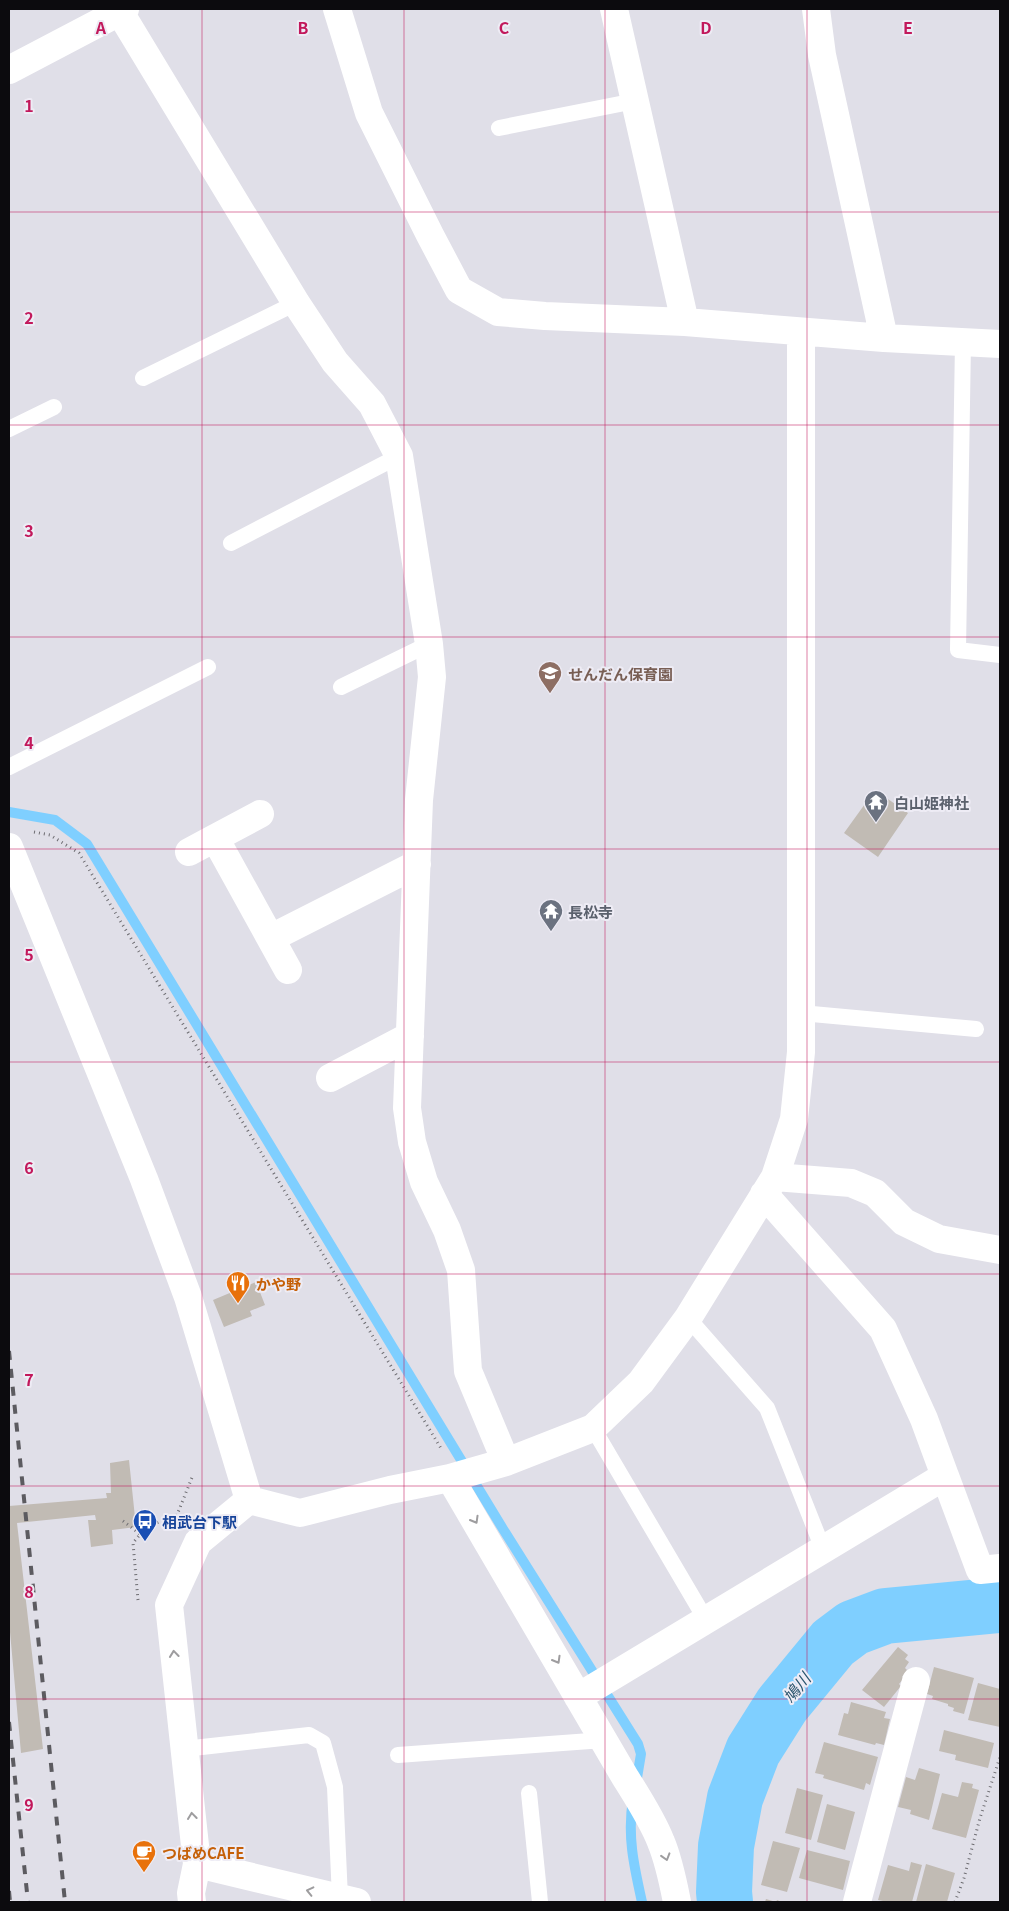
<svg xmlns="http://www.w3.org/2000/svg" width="1009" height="1911" viewBox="0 0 1009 1911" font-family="Georgia,'Noto Sans JP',serif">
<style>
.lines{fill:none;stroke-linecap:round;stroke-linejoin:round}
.stream{stroke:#7fcfff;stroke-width:10}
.river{stroke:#7fcfff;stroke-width:56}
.building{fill:#c1bbb4}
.path{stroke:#6e6d72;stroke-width:3;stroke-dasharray:1 4;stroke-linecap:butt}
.service{stroke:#fff;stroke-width:16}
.minor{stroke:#fff;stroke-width:28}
.secondary{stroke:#fff;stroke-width:28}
.rail{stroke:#5c5b60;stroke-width:4;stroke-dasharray:9 9;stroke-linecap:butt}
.oneway{stroke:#9e9d9f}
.grid{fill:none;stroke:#c2185b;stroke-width:1;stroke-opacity:0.55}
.labels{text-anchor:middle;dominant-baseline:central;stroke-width:4;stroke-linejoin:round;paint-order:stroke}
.education-label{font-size:15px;font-weight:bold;fill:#785e54;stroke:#eeecf5;text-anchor:start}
.worship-label{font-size:15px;font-weight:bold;fill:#5b616d;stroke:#eeecf5;text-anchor:start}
.food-label{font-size:15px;font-weight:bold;fill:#c56008;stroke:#eeecf5;text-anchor:start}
.transit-label{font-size:15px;font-weight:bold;fill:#164399;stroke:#eeecf5;text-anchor:start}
.water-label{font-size:16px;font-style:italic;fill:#2a556e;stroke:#eeecf5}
.grid-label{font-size:16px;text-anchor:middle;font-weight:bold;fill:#c2185b;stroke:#eeecf5;stroke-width:4;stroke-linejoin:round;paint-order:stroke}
</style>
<rect width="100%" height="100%" fill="#e0dfe8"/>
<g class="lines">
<path class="stream" d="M9,812l46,8 32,24 416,685 135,215 3,10 -5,30
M633,1799c-6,37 1,67 9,103"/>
<path class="river" d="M725,1902l-1,-10 2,-46 9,-48 18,-47 29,-46 51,-62 20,-15 32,-12 115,-11"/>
</g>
<path class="building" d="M875,790l33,23 -30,44 -34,-24z
M256,1282l9,23 -15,6 2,5 -28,11 -11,-27z
M129,1460l7,67 -24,3 1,14 -22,3 -3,-27h8l-1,-5 -78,8 26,226 -22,4 -12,-132v-115l98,-8 -1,-5h5l-1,-30z
M898,1647l10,8 -3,4 4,3 -4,6 2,2 -5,7 2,1 -5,6 2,2 -17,21 -22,-17z
M934,1667l40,11 -10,36 -11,-3 1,-3 -6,-2v-2l-16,-5 1,-3 -6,-2z
M978,1683l22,6v38l-32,-7z
M851,1702l35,10 -2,6 6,1 -6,26 -8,-2 -1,2 -37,-10 6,-22 4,1z
M944,1730l50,13 -6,25 -33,-8 1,-5 -17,-4z
M824,1742l54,15 -8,28 -4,-2 -2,7 -41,-12 1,-3 -9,-2z
M919,1768l21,6 -11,46 -19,-6 1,-4 -13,-3 8,-30 9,3z
M962,1782l11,2 -1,4 7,2 -13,48 -34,-9 10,-36 16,4z
M797,1788l26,7 -12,45 -26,-7z
M827,1804l28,8 -10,38 -28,-8z
M773,1841l27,7 -13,44 -26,-7z
M807,1850l43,11 -7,29 -44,-12z
M911,1862l11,3 -10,37h-24l-10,-2 10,-35 21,6z
M926,1864l29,9 -8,29h-31z
M766,1899l10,3 1,-2 5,2h-17z"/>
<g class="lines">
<path class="path" d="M34,832l16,3 29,18 363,597
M123,1521l17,13
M138,1600l-5,-57 13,-16 31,-12 16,-40
M955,1902l9,-24 16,-60 20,-61"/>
<path class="service" d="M499,128l136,-27
M963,342l-5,308 42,5
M143,378l153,-75
M9,429l45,-22
M231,543l168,-87
M341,687l88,-43
M9,767l199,-100
M801,1013l175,16
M688,1318l79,90 56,141
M593,1428l113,192
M184,1749l125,-14 14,8 12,44 5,111
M398,1755l206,-15
M529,1793l11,109"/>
<path class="minor" d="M118,9l178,294 39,59 37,42 27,52 30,188 3,33 -13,123 -12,308 5,34 12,40 23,48 14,40 7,101 38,91
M337,9l32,104 61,122 29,55 39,22 47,4 140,6 199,16 116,6
M614,9l71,313
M816,9l6,46 62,283
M9,70l116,-61
M215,838l45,-24
M9,847l135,332 44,118 61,203
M189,852l26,-14 73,132
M271,938l146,-74
M330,1078l80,-42
M775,1177l76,6 24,10 29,29 35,17 61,11
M945,1476l35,94 20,-2
M450,1478l175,299c13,21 27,42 36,65 8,19 12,40 16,60
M249,1500l51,13 90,-23 60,-12 56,-16 87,-34 48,-46 47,-64 87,-141 19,-58 7,-67v-720
M578,1697l367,-221 -21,-57 -41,-90 -119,-135
M192,1902l-1,-9 6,-29 -28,-259 29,-63 51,-42
M857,1902l59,-221"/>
<path class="secondary" d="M197,1864l160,38"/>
<path class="rail" d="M9,1351l56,551
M9,1722l19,180
M9,1891l1,11"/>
</g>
<defs><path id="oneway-chevron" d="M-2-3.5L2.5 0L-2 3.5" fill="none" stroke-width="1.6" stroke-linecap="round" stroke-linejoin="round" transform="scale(1.25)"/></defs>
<g class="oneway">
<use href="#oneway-chevron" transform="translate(475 1520) rotate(60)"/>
<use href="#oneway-chevron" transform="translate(174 1654) rotate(-96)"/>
<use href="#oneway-chevron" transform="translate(557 1660) rotate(60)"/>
<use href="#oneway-chevron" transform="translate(192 1816) rotate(-97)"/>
<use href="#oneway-chevron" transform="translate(666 1857) rotate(73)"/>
<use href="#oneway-chevron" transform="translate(310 1891) rotate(-167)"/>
</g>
<path class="grid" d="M202,9v1893M404,9v1893M605,9v1893M807,9v1893M9,212h991M9,425h991M9,637h991M9,849h991M9,1062h991M9,1274h991M9,1486h991M9,1699h991"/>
<defs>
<g id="school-pin" transform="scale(1.25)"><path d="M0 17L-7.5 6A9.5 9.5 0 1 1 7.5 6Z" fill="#8d6e63" stroke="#eeecf5"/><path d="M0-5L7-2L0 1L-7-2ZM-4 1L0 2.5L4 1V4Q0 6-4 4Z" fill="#fff"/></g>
<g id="temple-pin" transform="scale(1.25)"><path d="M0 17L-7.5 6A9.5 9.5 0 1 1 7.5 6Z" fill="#6b7280" stroke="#eeecf5"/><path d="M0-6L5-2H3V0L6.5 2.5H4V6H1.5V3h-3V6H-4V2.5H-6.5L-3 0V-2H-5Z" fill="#fff"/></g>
<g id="restaurant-pin" transform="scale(1.25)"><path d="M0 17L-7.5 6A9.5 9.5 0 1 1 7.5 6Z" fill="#e8710a" stroke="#eeecf5"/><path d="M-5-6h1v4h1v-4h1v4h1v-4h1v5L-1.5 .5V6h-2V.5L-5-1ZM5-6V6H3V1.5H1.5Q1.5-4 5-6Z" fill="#fff"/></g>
<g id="bus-pin" transform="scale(1.25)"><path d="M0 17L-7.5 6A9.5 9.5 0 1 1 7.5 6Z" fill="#1a4fb4" stroke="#eeecf5"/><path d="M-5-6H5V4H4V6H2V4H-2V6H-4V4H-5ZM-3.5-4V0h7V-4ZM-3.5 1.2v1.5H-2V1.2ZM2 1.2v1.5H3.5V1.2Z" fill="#fff"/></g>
<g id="cafe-pin" transform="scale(1.25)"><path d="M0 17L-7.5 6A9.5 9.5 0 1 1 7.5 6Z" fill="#e8710a" stroke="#eeecf5"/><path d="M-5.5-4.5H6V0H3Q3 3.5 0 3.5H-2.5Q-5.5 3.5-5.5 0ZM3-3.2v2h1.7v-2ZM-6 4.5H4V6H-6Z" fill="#fff"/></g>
</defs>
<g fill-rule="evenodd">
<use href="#school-pin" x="550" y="673"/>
<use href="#temple-pin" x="876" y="802"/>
<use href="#temple-pin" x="551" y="911"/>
<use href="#restaurant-pin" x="238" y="1283"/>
<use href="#bus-pin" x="145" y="1521"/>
<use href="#cafe-pin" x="144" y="1852"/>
</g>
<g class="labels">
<g class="education-label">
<text x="568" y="673">せんだん保育園</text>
</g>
<g class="worship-label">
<text x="894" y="802">白山姫神社</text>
<text x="568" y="911">長松寺</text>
</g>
<g class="food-label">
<text x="256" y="1283">かや野</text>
<text x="162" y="1852">つばめCAFE</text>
</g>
<g class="transit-label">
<text x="162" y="1521">相武台下駅</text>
</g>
<g class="water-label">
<text transform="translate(796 1687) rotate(-51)">鳩川</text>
</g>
</g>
<g class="grid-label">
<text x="101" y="34">A</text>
<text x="303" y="34">B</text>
<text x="504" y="34">C</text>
<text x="706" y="34">D</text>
<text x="908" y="34">E</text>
<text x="29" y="112">1</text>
<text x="29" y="324">2</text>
<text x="29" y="537">3</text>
<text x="29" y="749">4</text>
<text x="29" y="961">5</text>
<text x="29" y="1174">6</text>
<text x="29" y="1386">7</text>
<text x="29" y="1598">8</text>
<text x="29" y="1811">9</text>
</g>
<rect width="1009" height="1911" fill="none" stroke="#0c0b0e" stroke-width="20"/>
</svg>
